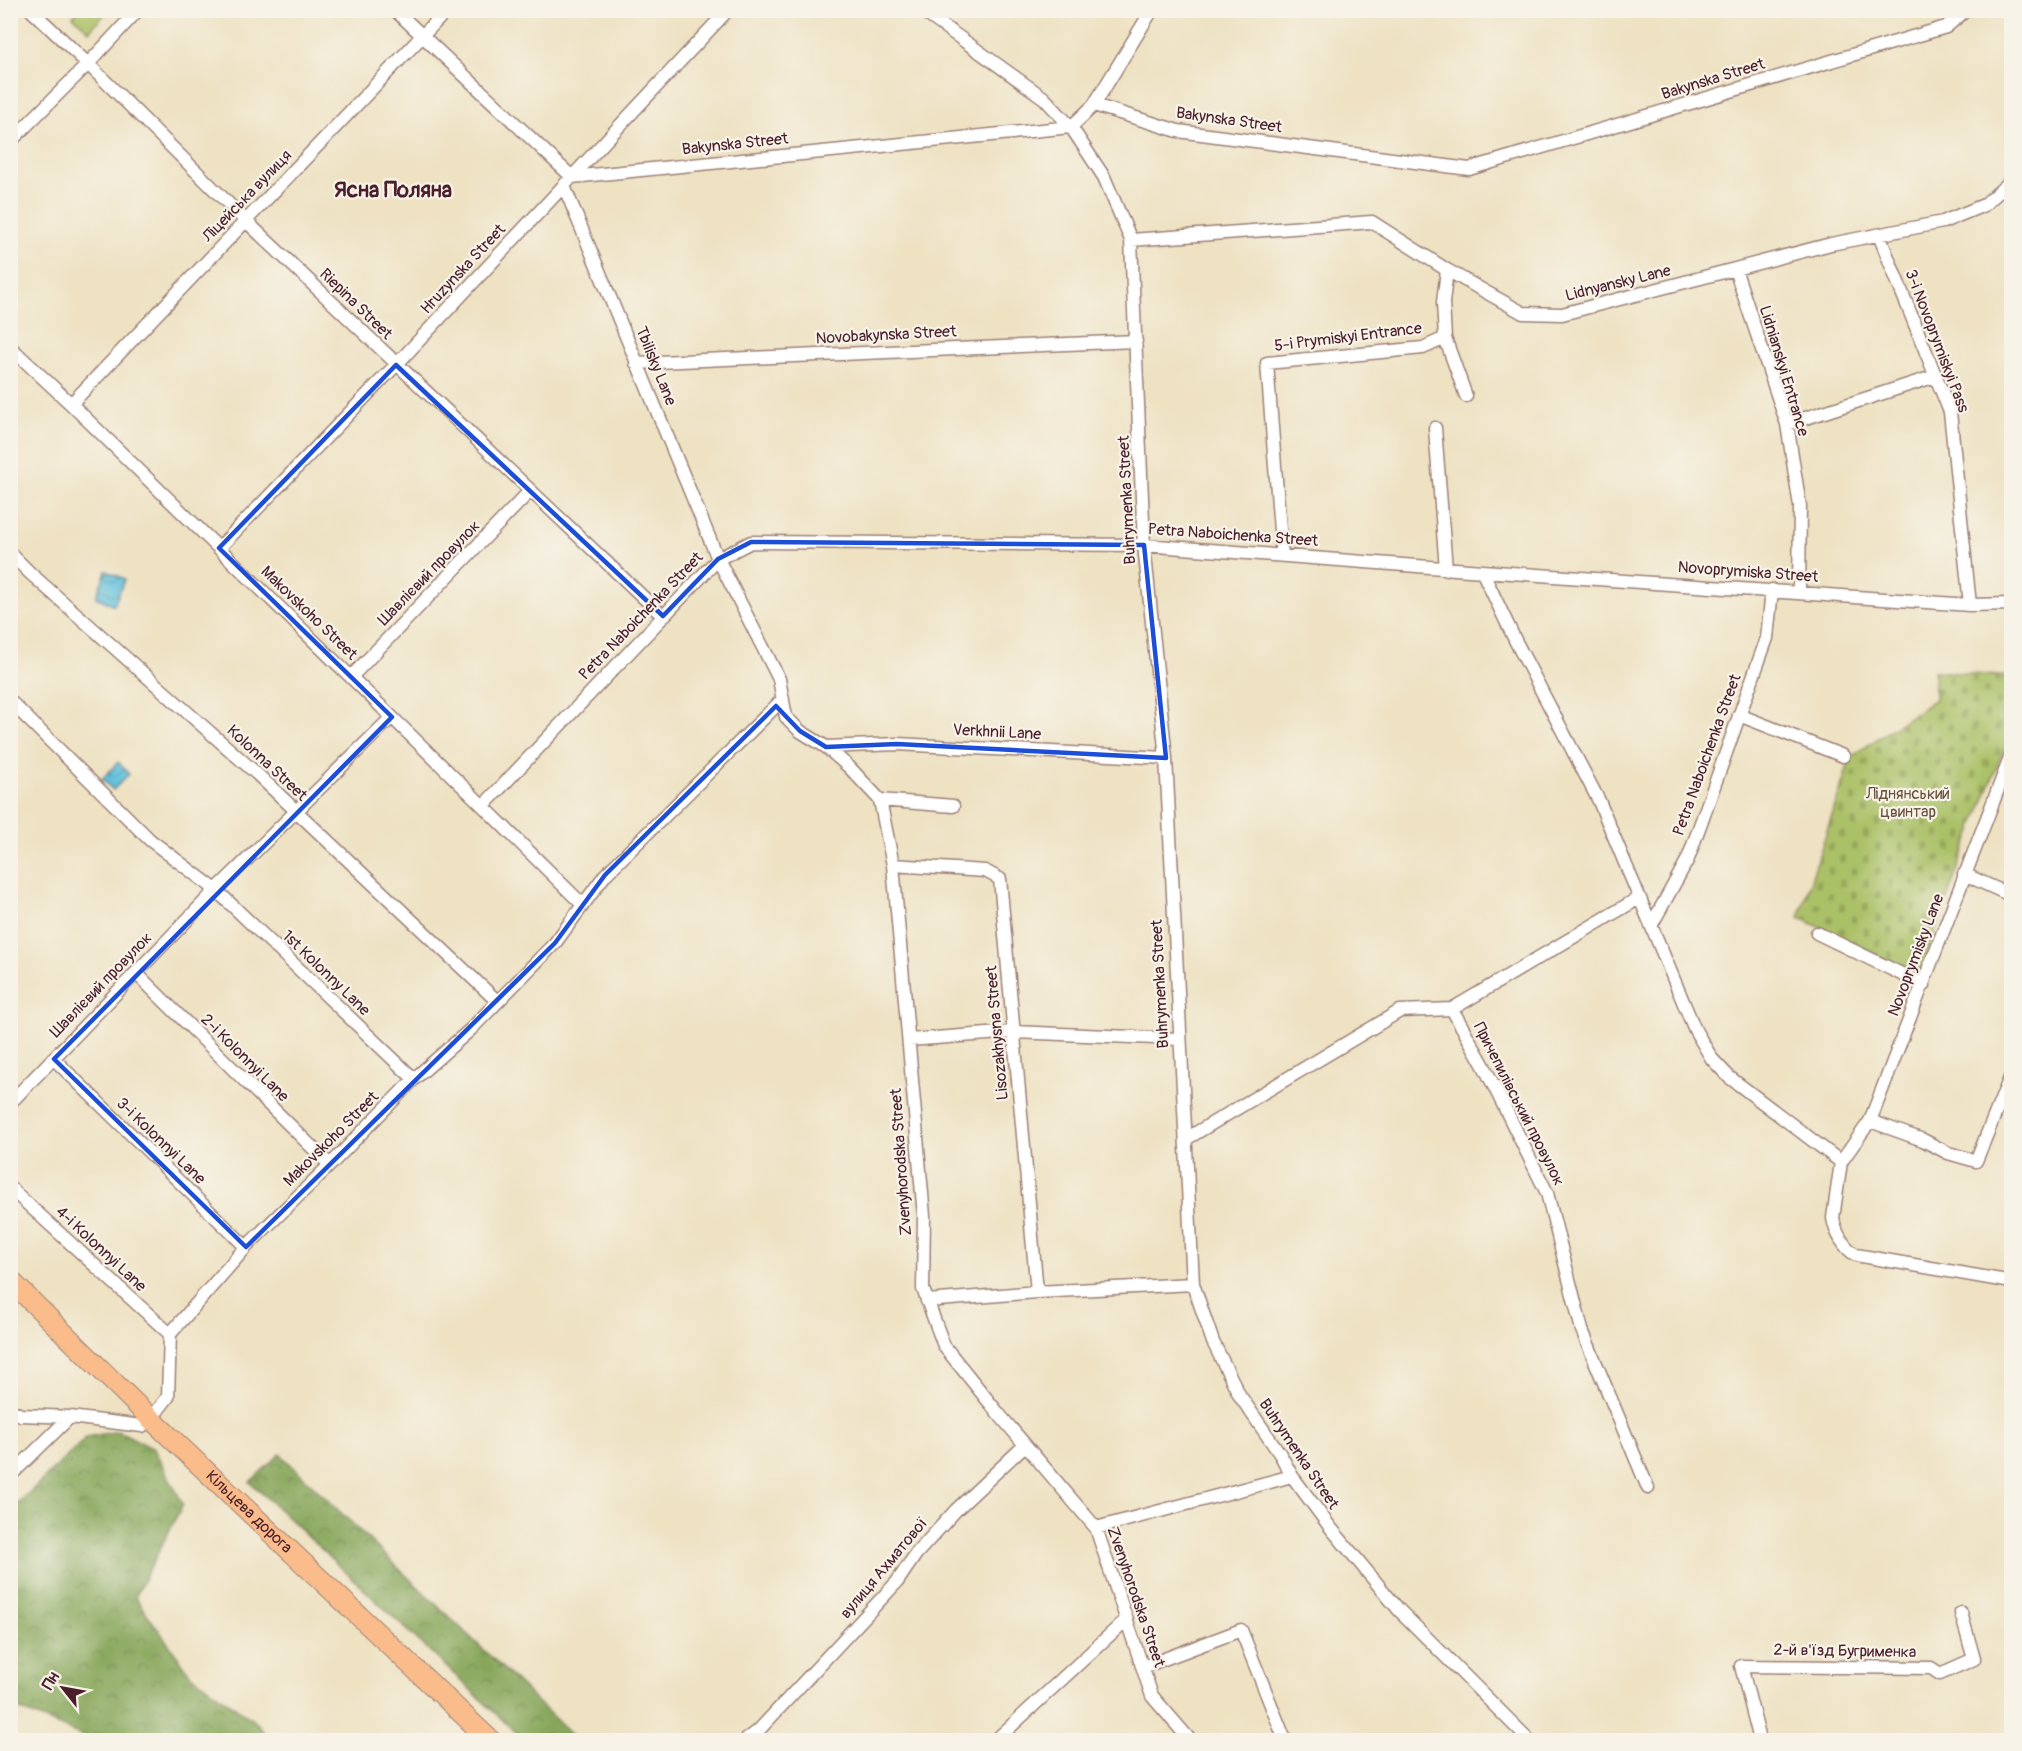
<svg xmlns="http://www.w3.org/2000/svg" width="2022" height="1751" viewBox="0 0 2022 1751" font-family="Pangolin,sans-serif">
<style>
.forest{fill:url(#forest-crowns);stroke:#696344;stroke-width:1.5}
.cemetery{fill:url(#cemetery-stones);stroke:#7a7049;stroke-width:1.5}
.garden{fill:#abc167;stroke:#7a7049;stroke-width:1.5}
.water{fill:url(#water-waves);stroke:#546f83;stroke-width:1.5}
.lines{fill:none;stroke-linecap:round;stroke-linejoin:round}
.minor-casing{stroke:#9c8077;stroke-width:15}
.trunk-casing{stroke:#9c8077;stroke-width:22}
.minor{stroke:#fff;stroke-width:12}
.trunk{stroke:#f9bc8a;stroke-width:20}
.marked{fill:none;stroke:#1d4ed8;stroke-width:4.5;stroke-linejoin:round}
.labels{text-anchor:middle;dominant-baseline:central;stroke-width:4.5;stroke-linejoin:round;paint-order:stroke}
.street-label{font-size:16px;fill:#4a1f2b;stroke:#f7f3e8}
.park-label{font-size:16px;fill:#67503d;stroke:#f7f3e8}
.district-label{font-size:22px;font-weight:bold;fill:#4a1f2b;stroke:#f7f3e8}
</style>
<defs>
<pattern id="forest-crowns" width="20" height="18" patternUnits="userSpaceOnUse" patternTransform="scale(1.5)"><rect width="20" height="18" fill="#88a75c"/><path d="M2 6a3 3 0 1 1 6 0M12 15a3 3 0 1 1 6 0" fill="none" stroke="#71874c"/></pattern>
<pattern id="cemetery-stones" width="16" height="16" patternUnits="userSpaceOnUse" patternTransform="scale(1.5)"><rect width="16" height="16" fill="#abc167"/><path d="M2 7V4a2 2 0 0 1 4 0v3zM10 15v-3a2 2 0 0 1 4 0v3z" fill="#95a55a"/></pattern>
<pattern id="water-waves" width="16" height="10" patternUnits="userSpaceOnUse" patternTransform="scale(1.5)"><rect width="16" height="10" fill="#5dbfdb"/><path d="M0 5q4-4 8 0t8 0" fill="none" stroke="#4f9bb2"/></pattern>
</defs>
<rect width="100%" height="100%" fill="#f7f3e8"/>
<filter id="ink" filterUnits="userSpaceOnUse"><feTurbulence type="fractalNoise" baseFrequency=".0167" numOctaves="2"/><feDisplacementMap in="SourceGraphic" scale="12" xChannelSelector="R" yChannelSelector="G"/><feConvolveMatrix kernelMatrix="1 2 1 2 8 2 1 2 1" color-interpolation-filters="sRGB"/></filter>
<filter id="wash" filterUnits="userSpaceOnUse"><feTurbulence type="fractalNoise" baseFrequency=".008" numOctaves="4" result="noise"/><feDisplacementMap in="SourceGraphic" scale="24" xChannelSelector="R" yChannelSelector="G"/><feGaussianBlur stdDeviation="1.35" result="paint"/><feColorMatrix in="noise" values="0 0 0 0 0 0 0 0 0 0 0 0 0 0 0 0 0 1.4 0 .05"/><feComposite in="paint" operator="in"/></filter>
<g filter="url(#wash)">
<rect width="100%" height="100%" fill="#eee2c3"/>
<path class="forest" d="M119,1431l35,18 29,55 -48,93 55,77 68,50 11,16h-176l-82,-34v-196l76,-73z
M280,1454l297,286h-53l-274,-258z"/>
<path class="cemetery" d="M1934,671l77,6v54l-42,107 -50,137 -120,-58 52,-160 84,-58z"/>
<path class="garden" d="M78,11v-1l30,1 -19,20 -16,-15z"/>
<path class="water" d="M106,571l19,8 -11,26 -18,-8z
M118,762l11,12 -16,16 -11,-11z"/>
</g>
<g filter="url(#ink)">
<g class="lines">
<g class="minor-casing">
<path id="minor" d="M31,10l57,54 158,157 417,395
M395,10l177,167 499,-50 23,-22 84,26 291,38 477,-142 20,-17
M921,10l123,88 27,29 33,50 27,63 13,305 22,213 27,526 20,58 27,54 40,58 12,22 38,51 69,83 130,130
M1094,105l58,-95
M10,142l78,-78 50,-54
M564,186l154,373 61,120 7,38 14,14 26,16 23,20 31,33 13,65 31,351 -1,73 21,57 54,67 98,115 56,168 38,44
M1879,235l71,177 20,193
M1131,240l241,-18 75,48 76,43 39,1 269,-70 112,-22 41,-17 28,-25
M1735,269l52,155 13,82 -1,86
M1447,270l-4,32 2,36 21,58
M10,347l61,57 412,402 100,99
M636,363l500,-22
M71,404l376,-394
M1787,424l149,-48
M1435,428l11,141
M219,548l177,-183 332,-355
M10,553l20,20 227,201 240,227
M1282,556l-15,-193 156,-15 22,-10
M1482,571l33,69 84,161 96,229 17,29 17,18 112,85
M351,677l179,-186
M10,701l140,139 66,50 198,189
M1739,715l104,41
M826,747l71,-3 269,14
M2012,753l-142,368 -29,41 -8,56c2,14 11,30 23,37l156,27
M880,800l73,6
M483,806l235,-247 33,-17 393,3 338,26 488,34 42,-1
M893,865l92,6 15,8 37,413
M1964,874l48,22
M1652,924l36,-65 79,-221 5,-48
M1817,933l107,52
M136,973l194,192
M1452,1009l32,57 63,127 35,137 66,158
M909,1040l105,-8 165,7
M54,1059l192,188
M10,1103l206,-213 176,-173
M1870,1121l53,19 25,13 28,8 36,-88
M1186,1139l214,-128 52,-2 187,-111
M10,1188l160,146
M927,1301l110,-9 156,-8
M10,1410l11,5 49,2 72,9 9,-7 17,-22 2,-63 76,-87 84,-82 84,-86 56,-49 85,-87 50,-68 178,-176
M10,1476l60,-59
M1096,1528l196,-52
M1143,1667l98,-37 44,110
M746,1740l12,-9 139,-149 19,-28 40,-44 69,-65
M996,1740l131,-121
M1760,1740l-19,-74 190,2 9,6 34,-15 -13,-46"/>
</g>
<g class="trunk-casing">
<g id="trunk">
<path id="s1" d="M10,1280l141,139 339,321"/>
</g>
</g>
<use href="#minor" class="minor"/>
<use href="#trunk" class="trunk"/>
</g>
</g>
<path class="marked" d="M396,365l267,251 55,-57 33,-17 393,3 22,213 -269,-14 -71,3 -26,-16 -24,-25 -171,169 -50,68 -309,304 -192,-188 338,-342 -173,-169z"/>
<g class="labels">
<g class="street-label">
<text transform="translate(1713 79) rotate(-17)">Bakynska Street</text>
<text transform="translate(1229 120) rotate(8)">Bakynska Street</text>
<text transform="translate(735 144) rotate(-6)">Bakynska Street</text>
<text transform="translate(247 196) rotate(-46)">Ліцейська вулиця</text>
<text transform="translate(463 269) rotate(-47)">Hruzynska Street</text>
<text transform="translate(1618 283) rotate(-14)">Lidnyansky Lane</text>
<text transform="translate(356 304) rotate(44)">Riepina Street</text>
<text transform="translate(886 335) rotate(-3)">Novobakynska Street</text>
<text transform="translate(1348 337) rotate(-7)">5-i Prymiskyi Entrance</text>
<text transform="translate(1937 341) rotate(69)">3-i Novoprymiskyi Pass</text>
<text transform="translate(656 366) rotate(68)">Tbilisky Lane</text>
<text transform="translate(1784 371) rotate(73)">Lidnianskyi Entrance</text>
<text transform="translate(1127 500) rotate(-93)">Buhrymenka Street</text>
<text transform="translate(1233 535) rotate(4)">Petra Naboichenka Street</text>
<text transform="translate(1748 572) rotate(4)">Novoprymiska Street</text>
<text transform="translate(429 573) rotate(-46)">Шавлієвий провулок</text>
<text transform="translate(309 613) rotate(44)">Makovskoho Street</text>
<text transform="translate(641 616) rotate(-46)">Petra Naboichenka Street</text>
<text transform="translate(997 732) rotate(3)">Verkhnii Lane</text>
<text transform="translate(1707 755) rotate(-70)">Petra Naboichenka Street</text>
<text transform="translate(267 763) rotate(43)">Kolonna Street</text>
<text transform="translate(1916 955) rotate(-69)">Novoprymisky Lane</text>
<text transform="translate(326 973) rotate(44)">1st Kolonny Lane</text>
<text transform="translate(1160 984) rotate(-93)">Buhrymenka Street</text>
<text transform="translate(101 985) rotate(-46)">Шавлієвий провулок</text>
<text transform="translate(997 1033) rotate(-95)">Lisozakhysna Street</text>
<text transform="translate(245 1058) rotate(45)">2-i Kolonnyi Lane</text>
<text transform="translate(1519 1104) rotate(63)">Причепилівський провулок</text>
<text transform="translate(331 1139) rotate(-45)">Makovskoho Street</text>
<text transform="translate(161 1141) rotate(44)">3-i Kolonnyi Lane</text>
<text transform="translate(901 1162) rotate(-94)">Zvenyhorodska Street</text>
<text transform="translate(101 1249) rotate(43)">4-i Kolonnyi Lane</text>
<text transform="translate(1299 1454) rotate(56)">Buhrymenka Street</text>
<text stroke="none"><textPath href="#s1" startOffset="333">Кільцева дорога</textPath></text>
<text transform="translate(884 1568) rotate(-50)">вулиця Ахматової</text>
<text transform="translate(1136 1597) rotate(71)">Zvenyhorodska Street</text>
<text transform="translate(1845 1651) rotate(1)">2-й в'їзд Бугрименка</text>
</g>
<g class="park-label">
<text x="1908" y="794">Ліднянський<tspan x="1908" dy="18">цвинтар</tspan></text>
</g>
<g class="district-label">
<text x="393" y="190">Ясна Поляна</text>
</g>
</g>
<rect width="2022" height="1751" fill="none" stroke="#f7f3e8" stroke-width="36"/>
<g transform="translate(63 1688) rotate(301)" stroke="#f7f3e8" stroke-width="4.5" paint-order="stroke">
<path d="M0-4.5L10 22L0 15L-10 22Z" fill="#4a1f2b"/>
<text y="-9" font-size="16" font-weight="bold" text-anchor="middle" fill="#4a1f2b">Пн</text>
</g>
</svg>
